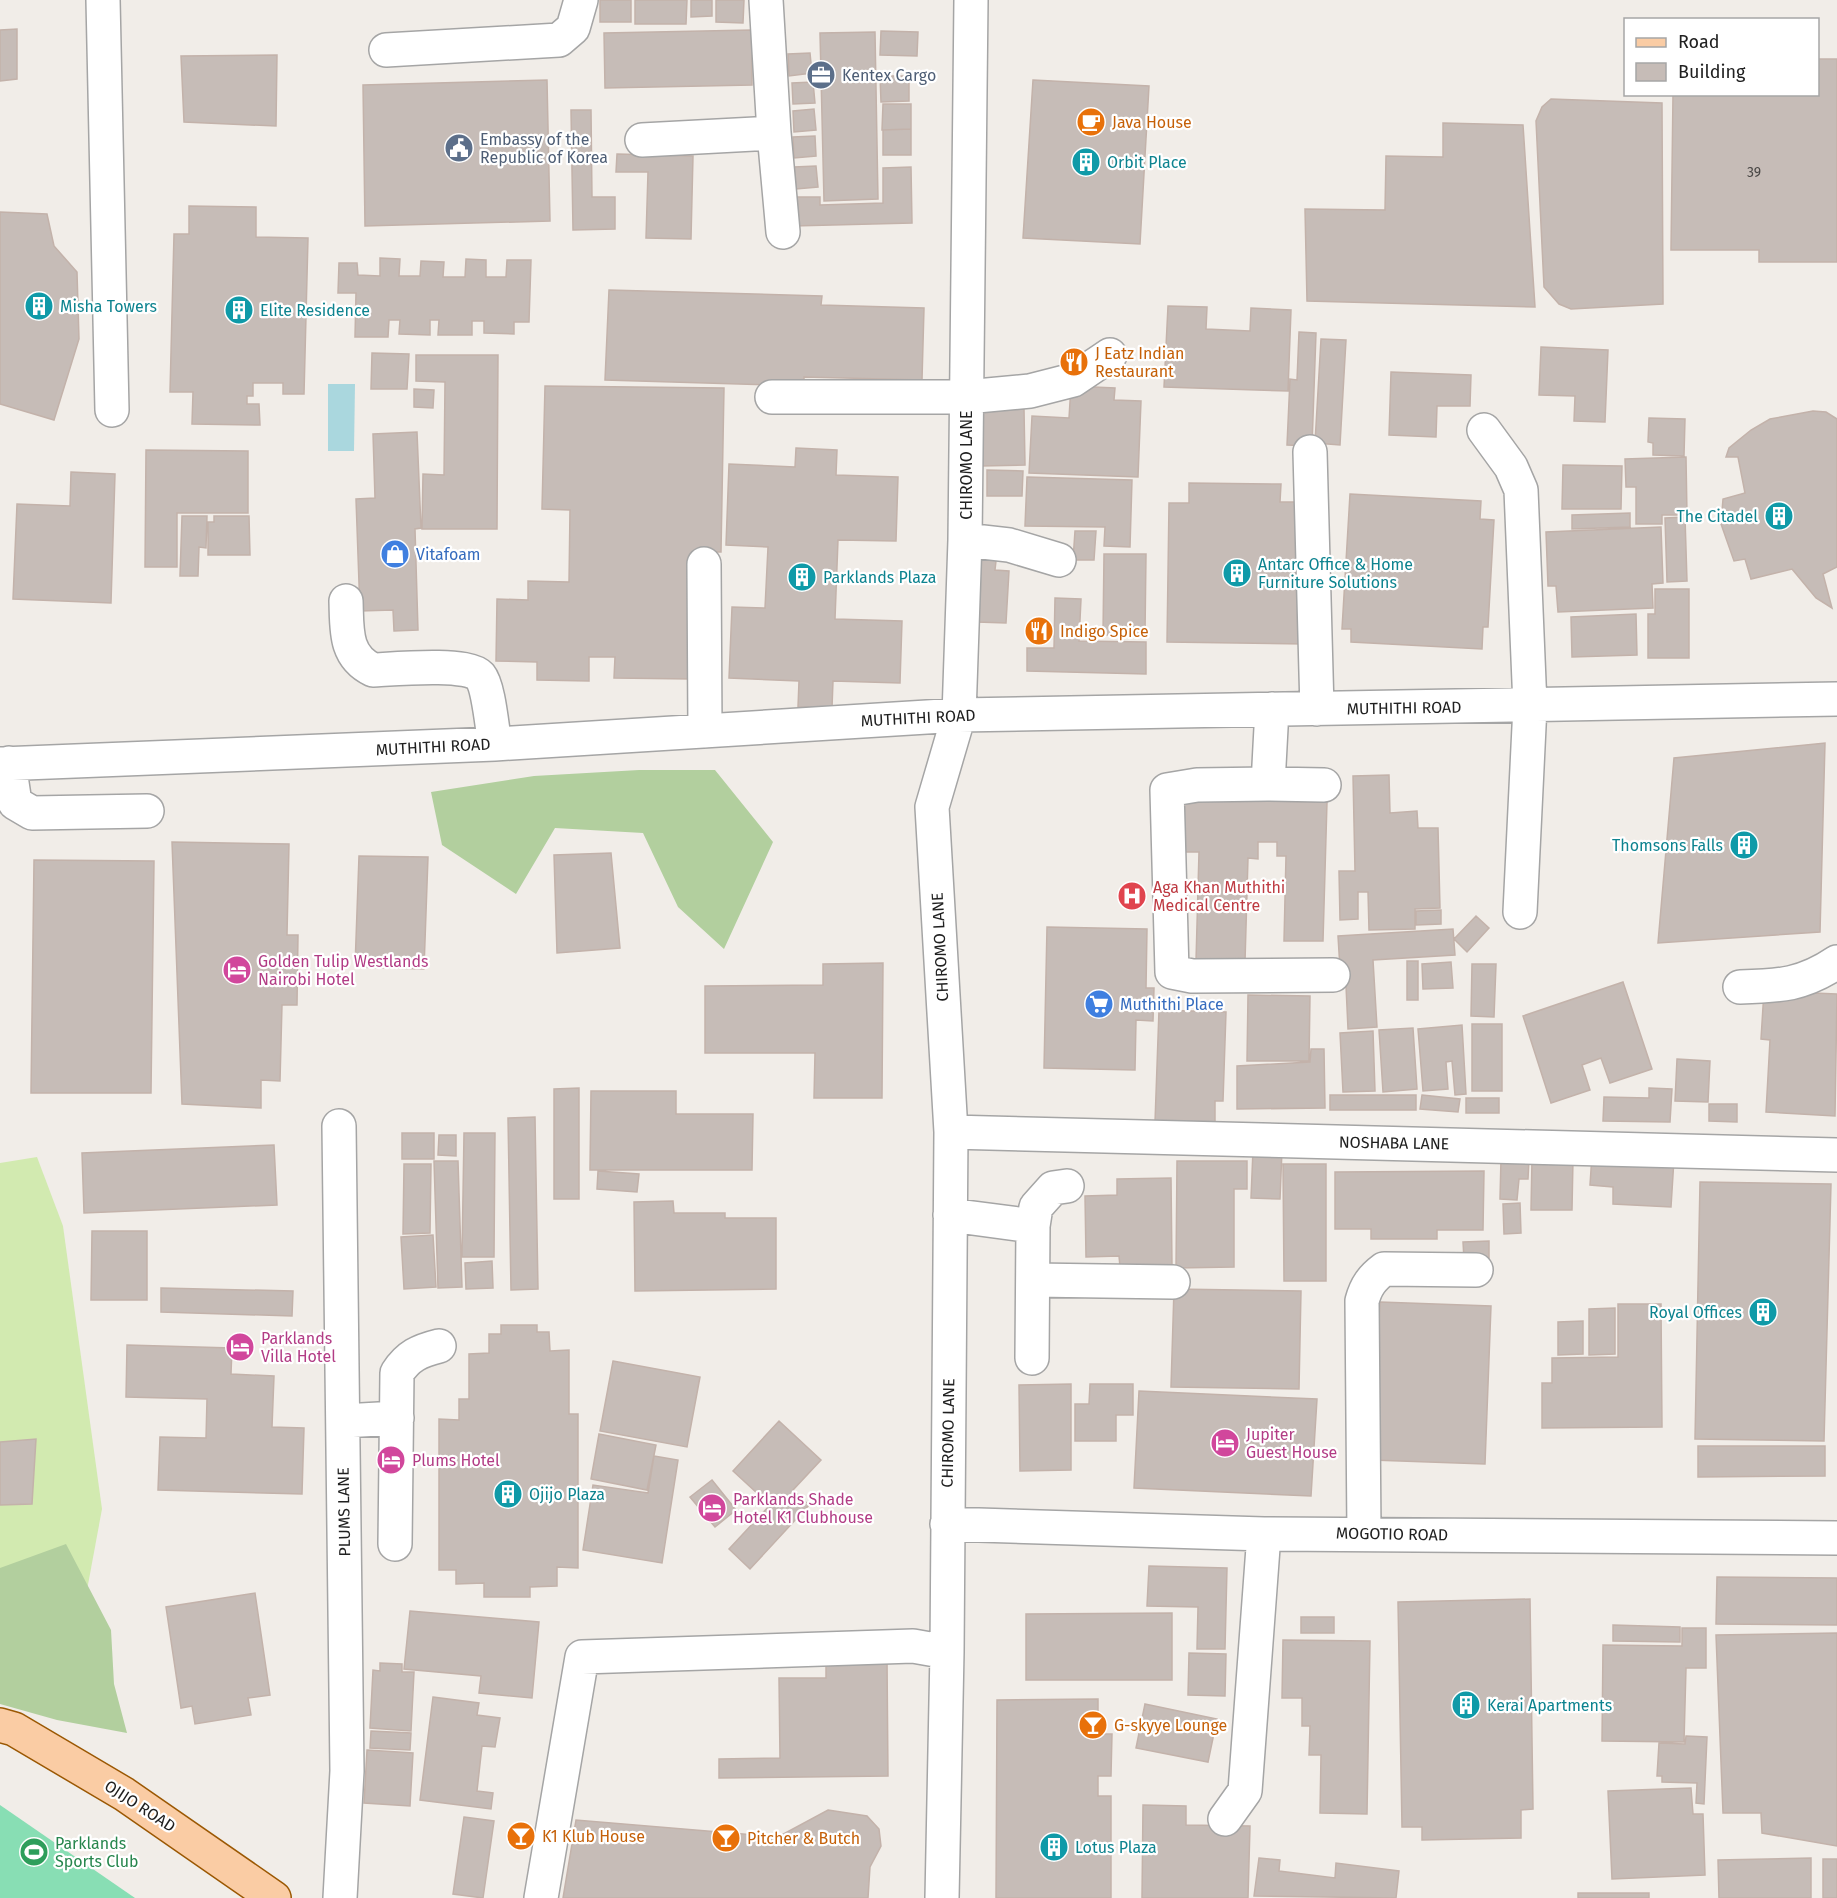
<svg xmlns="http://www.w3.org/2000/svg" width="1837" height="1898" viewBox="0 0 1837 1898" font-family="'Fira Sans',sans-serif">
<style>
.grass{fill:#d2eab0}
.forest{fill:#b2cf9e}
.pitch{fill:#88deb4}
.water{fill:#aad7de}
.building{fill:#c6bcb7;stroke:#c3b2aa;stroke-width:1.5}
.lines{fill:none;stroke-linecap:round;stroke-linejoin:round}
.minor-casing{stroke:#a5a5a5;stroke-width:36}
.major-casing{stroke:#9b5803;stroke-width:36}
.minor{stroke:#fff;stroke-width:33}
.major{stroke:#facca4;stroke-width:33}
.labels{text-anchor:middle;dominant-baseline:central;stroke-width:4.5;stroke-linejoin:round;paint-order:stroke}
.number-label{font-size:14px;fill:#4a4846}
.service-label{font-size:16px;fill:#4e5e75;stroke:#fff;text-anchor:start}
.food-label{font-size:16px;fill:#c56008;stroke:#fff;text-anchor:start}
.culture-label{font-size:16px;fill:#0d838f;stroke:#fff;text-anchor:start}
.street-label{font-size:16px;fill:#212121;stroke:#fff}
.shop-label{font-size:16px;fill:#366cbe;stroke:#fff;text-anchor:start}
.health-label{font-size:16px;fill:#be3a42;stroke:#fff;text-anchor:start}
.hotel-label{font-size:16px;fill:#b23c85;stroke:#fff;text-anchor:start}
.leisure-label{font-size:16px;fill:#27864d;stroke:#fff;text-anchor:start}
</style>
<rect width="100%" height="100%" fill="#f1ede8"/>
<path class="grass" d="M37,1157l26,69 39,283 -34,184 -68,-15v-515z"/>
<path class="forest" d="M639,770h76l58,72 -49,107 -46,-42 -35,-74 -88,-5 -39,66 -74,-49 -11,-53 103,-16z
M66,1544l45,86 3,54 13,49 -70,-13 -57,-16v-136z"/>
<path class="pitch" d="M0,1805l135,93h-135z"/>
<path class="water" d="M328,384h27l-1,67h-26z"/>
<path class="building" d="M600,0h31v22h-31z
M635,0h52l-1,24h-51z
M691,0h21v16l-21,1z
M716,0h28l-1,23 -27,-1z
M17,29v50l-17,2v-51z
M752,30v55l-147,3 -1,-55z
M881,31l37,1 -1,24 -37,-1z
M875,32l3,167 -54,2 -4,-168z
M810,53l2,20 -23,3 -1,-22z
M277,55l-1,71 -92,-4 -3,-66z
M1818,59h19v203h-78v-12h-88l2,-156h145z
M880,76h29v25l-28,1z
M547,80l3,141 -185,5 -2,-141z
M1033,80l116,6 -9,158 -117,-6z
M813,82l2,21 -22,1 -1,-21z
M1551,99l111,4 1,201 -92,5 -12,-5 -15,-17 -8,-166 6,-14z
M883,104h28v25l-29,1z
M814,109l2,21 -22,2 -1,-21z
M571,110h20l1,87h23v32l-42,1z
M1443,123l80,2 12,182 -228,-6 -2,-92 80,1 1,-54 57,1z
M911,129v26h-28v-25z
M815,136l1,20 -22,2 -1,-21z
M617,154l76,2 -2,83 -45,-1 2,-66h-32z
M816,166l2,21 -22,2 -2,-22z
M911,167l1,56 -119,3v-29h27v8l63,-2v-35z
M189,206l67,1v30l52,1 -4,156h-21v-11h-30v13h-6v8h12l1,21 -68,-1 1,-32h-23l4,-158h15z
M0,212l47,2 7,32 23,26 2,67 -25,81 -54,-16z
M380,258l20,1 -1,17h21l1,-15 23,1 -1,15h22l1,-18 20,1v17h20l1,-17h24l-2,62h-15v12l-30,-1v-12h-12v14h-34l1,-15h-9v15l-31,-1 1,-14h-11l-1,17h-33l1,-44h-18l1,-30h18l1,12 22,1z
M609,290l213,6 -1,9 103,3 -2,72 -118,-3v9l-199,-6z
M1168,306l39,1 -1,22 44,2 1,-23 40,2 -3,81 -124,-4z
M1299,332l17,1 -4,113 -25,-1 3,-66 7,1z
M1321,339l25,1 -6,105 -25,-2z
M1541,347l67,3 -3,72 -31,-1 1,-25 -36,-1z
M372,353l37,1 -2,35h-36z
M416,355h82l-1,174h-75l1,-55 21,1 1,-93 -29,-1z
M1391,372l80,3 -1,31h-33l-1,31 -47,-2z
M545,386l179,2 -3,164h-27l-3,127 -77,-1 1,-21h-26v24l-52,-1v-18l-41,-1 1,-62 31,1v-19l41,1 1,-72 -28,-1z
M1071,386l44,2 -1,12 27,1 -3,76 -109,-4 3,-57 37,2z
M414,389l20,1 -1,18 -19,-1z
M1024,409l1,56 -44,1 -1,-56z
M1813,411l13,1 11,7v148l-14,7 9,34 -16,-10 -24,-29 -41,10 -6,-20 -11,2 -13,-37 2,-25 22,-6 -7,-36h-12l3,-9 22,-18 19,-11z
M1649,418l36,1 -1,37 -31,-1v-12l-5,-1z
M417,432l4,96 -6,1 3,101 -24,1 -1,-21 -33,1 -4,-112 19,-1 -2,-64z
M796,448l41,2 -1,25 62,2 -2,64 -58,-1 -3,79 67,2 -2,62 -67,-2 -1,27 -34,-1 1,-26 -70,-3 3,-71 33,1 3,-61 -42,-2 3,-81 66,3z
M146,450l102,1v62h-71v54h-32z
M1686,457l1,58h-25v9h-26v-37h-10l-1,-28z
M1563,465l59,1 -1,43h-59z
M987,470l36,1 -1,25h-35z
M71,472l44,2 -4,129 -98,-4 4,-95 53,2z
M1027,477l105,3 -2,67 -26,-1 1,-19 -80,-1z
M1189,483l92,1 -1,18h28l-3,142 -138,-2 2,-139h20z
M1350,494l131,7 -1,18 14,1 -6,107h-5l-1,22 -131,-7v-13h-9z
M1630,513v14l-58,2v-14z
M182,516h25l-1,32 -7,-1 -1,29h-18z
M214,516h35l1,39h-42v-33h6z
M1685,517l2,64 -20,1 -2,-64z
M1661,527l2,56 -11,1 1,24 -95,4 -2,-26h-8l-2,-54z
M1075,531h21l-2,29h-21z
M982,551l15,1 -2,18 14,1 -3,52 -29,-1z
M1104,554h42l-1,81h-42z
M1655,589h34v69h-41v-44h7z
M1055,598l26,1 -2,42 67,1v32l-119,-3v-23h27z
M1636,614l1,41 -65,2 -1,-40z
M1825,743l-5,189 -162,11 16,-185z
M1389,775l1,38 27,-2 1,17h20l2,80 -25,1v20l-46,1 -1,-38h-10v27l-18,1 -1,-49h16l-2,-95z
M1175,799l152,3 -4,139h-39l2,-85h-9v-14h-19v17l-10,-1 -3,104 -49,-1 3,-109h-25z
M172,842l117,2 -2,91h11l-1,70h-15l-2,76 -19,-1v28l-79,-4z
M611,853l9,95 -63,5 -3,-98z
M359,856l69,1 -4,112 -69,-2z
M34,860l120,1 -3,232h-120z
M1441,910v14l-25,1v-14z
M1476,916l13,12 -22,24 -13,-13z
M1047,927l100,2 -1,59h8l-1,33 -17,-1 -1,50 -91,-2z
M1453,929l2,26 -82,5 4,67 -29,2 -2,-43 -5,-1 -3,-49z
M1407,961h11v39h-11z
M1451,962l2,26 -30,1 -1,-25z
M883,963l-1,135h-68l1,-45h-110v-67l118,-1v-21z
M1472,964h24l-2,53 -23,-1z
M1623,982l29,87 -42,14 -9,-25 -19,7 8,25 -39,13 -28,-87z
M1764,991l73,3 -2,122 -69,-4 4,-72 -9,-1z
M1248,995l62,1 -1,65h-62z
M1159,1010l67,2 -3,89h-8v23l-60,-2z
M1472,1024h30v67h-30z
M1462,1025l4,69 -11,1 -3,-34 -6,1 2,27 -25,2 -5,-62z
M1413,1028l4,61 -34,3 -4,-62z
M1373,1031l2,60 -32,1 -3,-59z
M1311,1049h13l1,59 -88,1v-43l73,-4z
M1677,1059l33,2 -2,41 -33,-1z
M579,1088v111h-25v-110z
M1649,1088l23,1 -2,33 -67,-1 1,-24 45,1z
M591,1091h85v23h77l-1,56h-162z
M1330,1095h86v15h-86z
M1422,1095l38,4 -2,13 -38,-3z
M1466,1098h33v15h-33z
M1709,1104h28v18l-28,-1z
M535,1117l3,172 -27,1 -3,-172z
M402,1133h32v26h-32z
M464,1133h31l-1,124h-32z
M439,1135h17v21l-18,-1z
M274,1145l3,60 -193,8 -2,-60z
M1253,1150h29l-2,49 -29,-1z
M1592,1155l82,4 -3,48 -58,-3v-17l-23,-2z
M1501,1159h28l-1,20h-9l-2,21 -17,-1z
M1532,1159h41l-1,51h-41z
M434,1161h24l4,126 -24,1z
M1177,1161h70v28h-13v78l-58,1z
M404,1164h27l-1,69 -27,1z
M1283,1164h43v117h-42z
M598,1171l41,3 -2,18 -40,-3z
M1484,1171l-1,59h-46v9h-66v-10h-36v-57z
M1171,1178l1,88 -52,1 -1,-11 -33,1 -1,-61 32,-1v-16z
M1700,1182l131,2 -7,257 -129,-2z
M673,1201l1,12h51v5h51v71l-141,2 -1,-89z
M1520,1203l1,30 -17,1 -1,-30z
M92,1231h55v69h-56z
M433,1235l3,52 -32,2 -3,-52z
M1489,1241v17l-25,1 -1,-17z
M492,1261l1,27 -27,1 -1,-26z
M161,1288l132,3 -1,25 -131,-4z
M1174,1289l127,2 -2,98 -128,-2z
M1380,1302l111,4 -6,158 -113,-4z
M1618,1304h43l1,123 -120,1v-45h10v-25l66,-1z
M1615,1308v46l-26,1v-46z
M1583,1321v33l-25,1v-33z
M501,1325h36v7h12l1,19 19,-1v64h9v154l-21,-1v19l-27,1v10h-46v-14l-28,1v-14h-17v-151l20,1v-21h10v-45l20,-1v-19h12z
M127,1345l105,3 -1,26 43,2 -2,51 32,1 -2,66 -144,-4 2,-53 46,1 1,-39 -81,-2z
M613,1361l87,16 -13,70 -87,-16z
M1071,1384v86l-51,1 -1,-86z
M1090,1384h43v31h-17v26h-41v-37h14z
M1139,1391l178,8 -6,97 -177,-8z
M779,1421l42,39 -28,30 16,15 -59,64 -21,-20 41,-44 -37,-34z
M599,1434l57,11 -9,45 -56,-11z
M36,1439l-4,65 -32,1v-63z
M1698,1446h127v30l-127,1z
M654,1456l24,4 -16,103 -79,-13 10,-65 55,8z
M712,1480l24,30 -21,17 -25,-30z
M1149,1566l78,2 -2,81h-28l1,-42 -51,-1z
M1717,1577l120,1v47l-121,-1z
M255,1593l15,102 -22,3 3,17 -56,9 -3,-18 -11,2 -15,-101z
M1530,1599l3,210 -12,1v28l-99,2v-13h-20l-4,-225z
M410,1611l129,11 -7,76 -53,-5 2,-17 -77,-7z
M1172,1613v67h-146v-66z
M1301,1617h33v16h-33z
M1613,1625l67,2v15l-67,-1z
M1682,1628h24v40h-20l-2,74 -82,-1 1,-96 79,1z
M1837,1633v213l-75,-13 -1,-20h-38l-7,-178z
M1283,1640l87,1 -3,173 -47,-1 1,-58h-12l1,-29h-8v-28h-20z
M1189,1653l37,1 -1,42 -37,-1z
M826,1658h61l1,118 -169,2v-19l61,-1 -1,-80h47z
M380,1663l22,1v8h12l-3,59 -41,-3 3,-58 7,1z
M433,1697l46,6 -2,12 23,3 -5,29 -13,-1 -5,45 16,2 -2,16 -71,-9z
M1098,1699v35h14l-1,42h-13v20h13v102h-115l1,-198z
M1145,1704l72,15 -9,43 -72,-14z
M371,1731l40,2 -1,17 -40,-2z
M1686,1736l21,1 -3,67 -8,-1 1,-20 -35,-1v-6h-5l2,-33 26,1z
M367,1750l46,3 -3,53 -46,-3z
M1691,1788l2,26h10l2,61 -93,4 -4,-88z
M1143,1805l43,1v19l64,1 -2,72h-106z
M828,1810l39,6 12,13 2,17 -11,21 -2,31h-305l13,-78 202,17z
M464,1817l30,4 -11,77 -30,-4z
M1259,1858l21,2 -1,11 56,7 1,-15 63,8 -3,27 -142,-2z
M1811,1858v40h-92l-1,-38z
M1823,1859h14v39h-14z
M1578,1893h71v5h-71z"/>
<g class="lines">
<g class="minor-casing">
<path id="minor" d="M103,0l9,410
M766,0l8,133 9,99
M386,50l173,-10 14,-12 8,-28
M642,140l132,-7
M772,397h194l64,-6 43,-11 37,-25
M1484,430l27,37 10,23 9,216 -10,206
M1310,452l7,257
M965,540l44,5 50,15
M704,564l1,167
M346,601c1,28 -2,55 27,69 21,-1 94,-8 107,6 9,11 12,53 15,68
M1272,709l-4,75 56,1
M9,763l6,40 17,10 115,-2
M0,764l495,-20 464,-29 878,-16
M1268,784l-71,1 -30,5 5,182 20,4 141,-1
M1740,987c40,-1 63,-2 97,-25
M339,1126l8,645 -7,127
M951,1132l886,23
M950,1215l83,11
M1033,1280l140,2
M1032,1358l1,-132 3,-19 17,-19 14,-2
M343,1421l54,-3
M947,1524l317,10 573,4
M1364,1533l-2,-232c4,-15 10,-23 22,-32l92,1
M395,1544l2,-171c11,-17 22,-22 42,-27
M1225,1819l20,-28 19,-257
M541,1898l41,-241 331,-11 34,6
M942,1898l5,-246 4,-520 -19,-325 27,-92 6,-175 6,-540"/>
</g>
<g class="major-casing">
<path id="major" d="M0,1725l14,4 110,65 150,104"/>
</g>
<use href="#minor" class="minor"/>
<use href="#major" class="major"/>
</g>
<defs>
<g id="office-disc" transform="scale(1.5)"><circle r="9.5" fill="#5c6f8a" stroke="#fff"/><path d="M-6-3h4V-5.5h4V-3h4V5H-6ZM-1-4.5V-3h2v-1.5ZM-6 0V1H6V0Z" fill="#fff"/></g>
<g id="cafe-disc" transform="scale(1.5)"><circle r="9.5" fill="#e8710a" stroke="#fff"/><path d="M-5.5-4.5H6V0H3Q3 3.5 0 3.5H-2.5Q-5.5 3.5-5.5 0ZM3-3.2v2h1.7v-2ZM-6 4.5H4V6H-6Z" fill="#fff"/></g>
<g id="civic-disc" transform="scale(1.5)"><circle r="9.5" fill="#5c6f8a" stroke="#fff"/><path d="M-.6-6.5H3V-4.5H.6V-3L4-1V1h2V6H-6V1h2V-1L-.6-3ZM-1.2 2.5V6h2.4V2.5Z" fill="#fff"/></g>
<g id="building-disc" transform="scale(1.5)"><circle r="9.5" fill="#0f9aa8" stroke="#fff"/><path d="M-4-6H4V6H1V3H-1V6H-4ZM-2.5-4.3h1.7v1.8h-1.7ZM.8-4.3h1.7v1.8H.8ZM-2.5-1h1.7V.8h-1.7ZM.8-1h1.7V.8H.8Z" fill="#fff"/></g>
<g id="restaurant-disc" transform="scale(1.5)"><circle r="9.5" fill="#e8710a" stroke="#fff"/><path d="M-5-6h1v4h1v-4h1v4h1v-4h1v5L-1.5 .5V6h-2V.5L-5-1ZM5-6V6H3V1.5H1.5Q1.5-4 5-6Z" fill="#fff"/></g>
<g id="shop-disc" transform="scale(1.5)"><circle r="9.5" fill="#3f7fe0" stroke="#fff"/><path d="M-5-2.5h2.3a2.7 3.5 0 0 1 5.4 0H5L5.5 6h-11ZM-1.5-2.5h3a1.5 2.3 0 0 0-3 0Z" fill="#fff"/></g>
<g id="hospital-disc" transform="scale(1.5)"><circle r="9.5" fill="#e0444e" stroke="#fff"/><path d="M-5-5h3v3.5h4V-5h3V5h-3V1.5h-4V5h-3Z" fill="#fff"/></g>
<g id="hotel-disc" transform="scale(1.5)"><circle r="9.5" fill="#d1479c" stroke="#fff"/><path d="M-6-4.5h1.5V1H6V5H4.5V3h-9V5H-6ZM-4 0a1.8 1.8 0 1 1 3.6 0ZM.5 0V-2.5h3Q6-2.5 6 0Z" fill="#fff"/></g>
<g id="supermarket-disc" transform="scale(1.5)"><circle r="9.5" fill="#3f7fe0" stroke="#fff"/><path d="M-6-5.5h2.5l.6 2H6L4.5 2H-2.5L-4.4-4H-6ZM-1.5 3.2a1.3 1.3 0 1 0 .1 0ZM3 3.2a1.3 1.3 0 1 0 .1 0Z" fill="#fff"/></g>
<g id="bar-disc" transform="scale(1.5)"><circle r="9.5" fill="#e8710a" stroke="#fff"/><path d="M-6-5H6L.8 .8V4.5H3.5V6h-7V4.5H-.8V.8Z" fill="#fff"/></g>
<g id="stadium-disc" transform="scale(1.5)"><circle r="9.5" fill="#2e9e5b" stroke="#fff"/><path d="M0-5a6.5 5 0 1 0 0 10a6.5 5 0 1 0 0-10ZM-3.5-1.8h7v3.6h-7Z" fill="#fff"/></g>
</defs>
<g fill-rule="evenodd">
<use href="#office-disc" x="821" y="75"/>
<use href="#cafe-disc" x="1091" y="122"/>
<use href="#civic-disc" x="459" y="148"/>
<use href="#building-disc" x="1086" y="162"/>
<use href="#building-disc" x="39" y="306"/>
<use href="#building-disc" x="239" y="310"/>
<use href="#restaurant-disc" x="1074" y="362"/>
<use href="#building-disc" x="1779" y="516"/>
<use href="#shop-disc" x="395" y="554"/>
<use href="#building-disc" x="1237" y="573"/>
<use href="#building-disc" x="802" y="577"/>
<use href="#restaurant-disc" x="1039" y="631"/>
<use href="#building-disc" x="1744" y="845"/>
<use href="#hospital-disc" x="1132" y="896"/>
<use href="#hotel-disc" x="237" y="970"/>
<use href="#supermarket-disc" x="1099" y="1004"/>
<use href="#building-disc" x="1763" y="1312"/>
<use href="#hotel-disc" x="240" y="1347"/>
<use href="#hotel-disc" x="1225" y="1443"/>
<use href="#hotel-disc" x="391" y="1460"/>
<use href="#building-disc" x="508" y="1494"/>
<use href="#hotel-disc" x="712" y="1508"/>
<use href="#building-disc" x="1466" y="1705"/>
<use href="#bar-disc" x="1093" y="1725"/>
<use href="#bar-disc" x="521" y="1836"/>
<use href="#bar-disc" x="726" y="1838"/>
<use href="#building-disc" x="1054" y="1847"/>
<use href="#stadium-disc" x="34" y="1852"/>
</g>
<g class="labels">
<g class="number-label">
<text x="1754" y="172">39</text>
</g>
<g class="service-label">
<text x="842" y="75">Kentex Cargo</text>
<text x="480" y="139">Embassy of the<tspan x="480" dy="18">Republic of Korea</tspan></text>
</g>
<g class="food-label">
<text x="1112" y="122">Java House</text>
<text x="1095" y="353">J Eatz Indian<tspan x="1095" dy="18">Restaurant</tspan></text>
<text x="1060" y="631">Indigo Spice</text>
<text x="1114" y="1725">G-skyye Lounge</text>
<text x="542" y="1836">K1 Klub House</text>
<text x="747" y="1838">Pitcher &amp; Butch</text>
</g>
<g class="culture-label">
<text x="1107" y="162">Orbit Place</text>
<text x="60" y="306">Misha Towers</text>
<text x="260" y="310">Elite Residence</text>
<text x="1758" y="516" text-anchor="end">The Citadel</text>
<text x="1258" y="564">Antarc Office &amp; Home<tspan x="1258" dy="18">Furniture Solutions</tspan></text>
<text x="823" y="577">Parklands Plaza</text>
<text x="1723" y="845" text-anchor="end">Thomsons Falls</text>
<text x="1742" y="1312" text-anchor="end">Royal Offices</text>
<text x="529" y="1494">Ojijo Plaza</text>
<text x="1487" y="1705">Kerai Apartments</text>
<text x="1075" y="1847">Lotus Plaza</text>
</g>
<g class="street-label">
<text transform="translate(966 465) rotate(-90)">CHIROMO LANE</text>
<text transform="translate(1404 708) rotate(-1)">MUTHITHI ROAD</text>
<text transform="translate(918 718) rotate(-3)">MUTHITHI ROAD</text>
<text transform="translate(433 747) rotate(-3)">MUTHITHI ROAD</text>
<text transform="translate(940 947) rotate(-93)">CHIROMO LANE</text>
<text transform="translate(1394 1143) rotate(1)">NOSHABA LANE</text>
<text transform="translate(948 1433) rotate(-89)">CHIROMO LANE</text>
<text transform="translate(344 1512) rotate(-91)">PLUMS LANE</text>
<text transform="translate(1392 1534) rotate(1)">MOGOTIO ROAD</text>
<text transform="translate(140 1806) rotate(33)">OJIJO ROAD</text>
</g>
<g class="shop-label">
<text x="416" y="554">Vitafoam</text>
<text x="1120" y="1004">Muthithi Place</text>
</g>
<g class="health-label">
<text x="1153" y="887">Aga Khan Muthithi<tspan x="1153" dy="18">Medical Centre</tspan></text>
</g>
<g class="hotel-label">
<text x="258" y="961">Golden Tulip Westlands<tspan x="258" dy="18">Nairobi Hotel</tspan></text>
<text x="261" y="1338">Parklands<tspan x="261" dy="18">Villa Hotel</tspan></text>
<text x="1246" y="1434">Jupiter<tspan x="1246" dy="18">Guest House</tspan></text>
<text x="412" y="1460">Plums Hotel</text>
<text x="733" y="1499">Parklands Shade<tspan x="733" dy="18">Hotel K1 Clubhouse</tspan></text>
</g>
<g class="leisure-label">
<text x="55" y="1843">Parklands<tspan x="55" dy="18">Sports Club</tspan></text>
</g>
</g>
<rect x="1624" y="18" width="195" height="78" fill="#ffffff" stroke="#a6a6a6" stroke-width="1.5"/>
<rect x="1636" y="38" width="30" height="9" fill="#facca4" stroke="#a6a6a6" stroke-width="1.5"/>
<text x="1678" y="48" font-size="18" fill="#212121">Road</text>
<rect x="1636" y="63" width="30" height="18" fill="#c6bcb7" stroke="#a6a6a6" stroke-width="1.5"/>
<text x="1678" y="78" font-size="18" fill="#212121">Building</text>
</svg>
